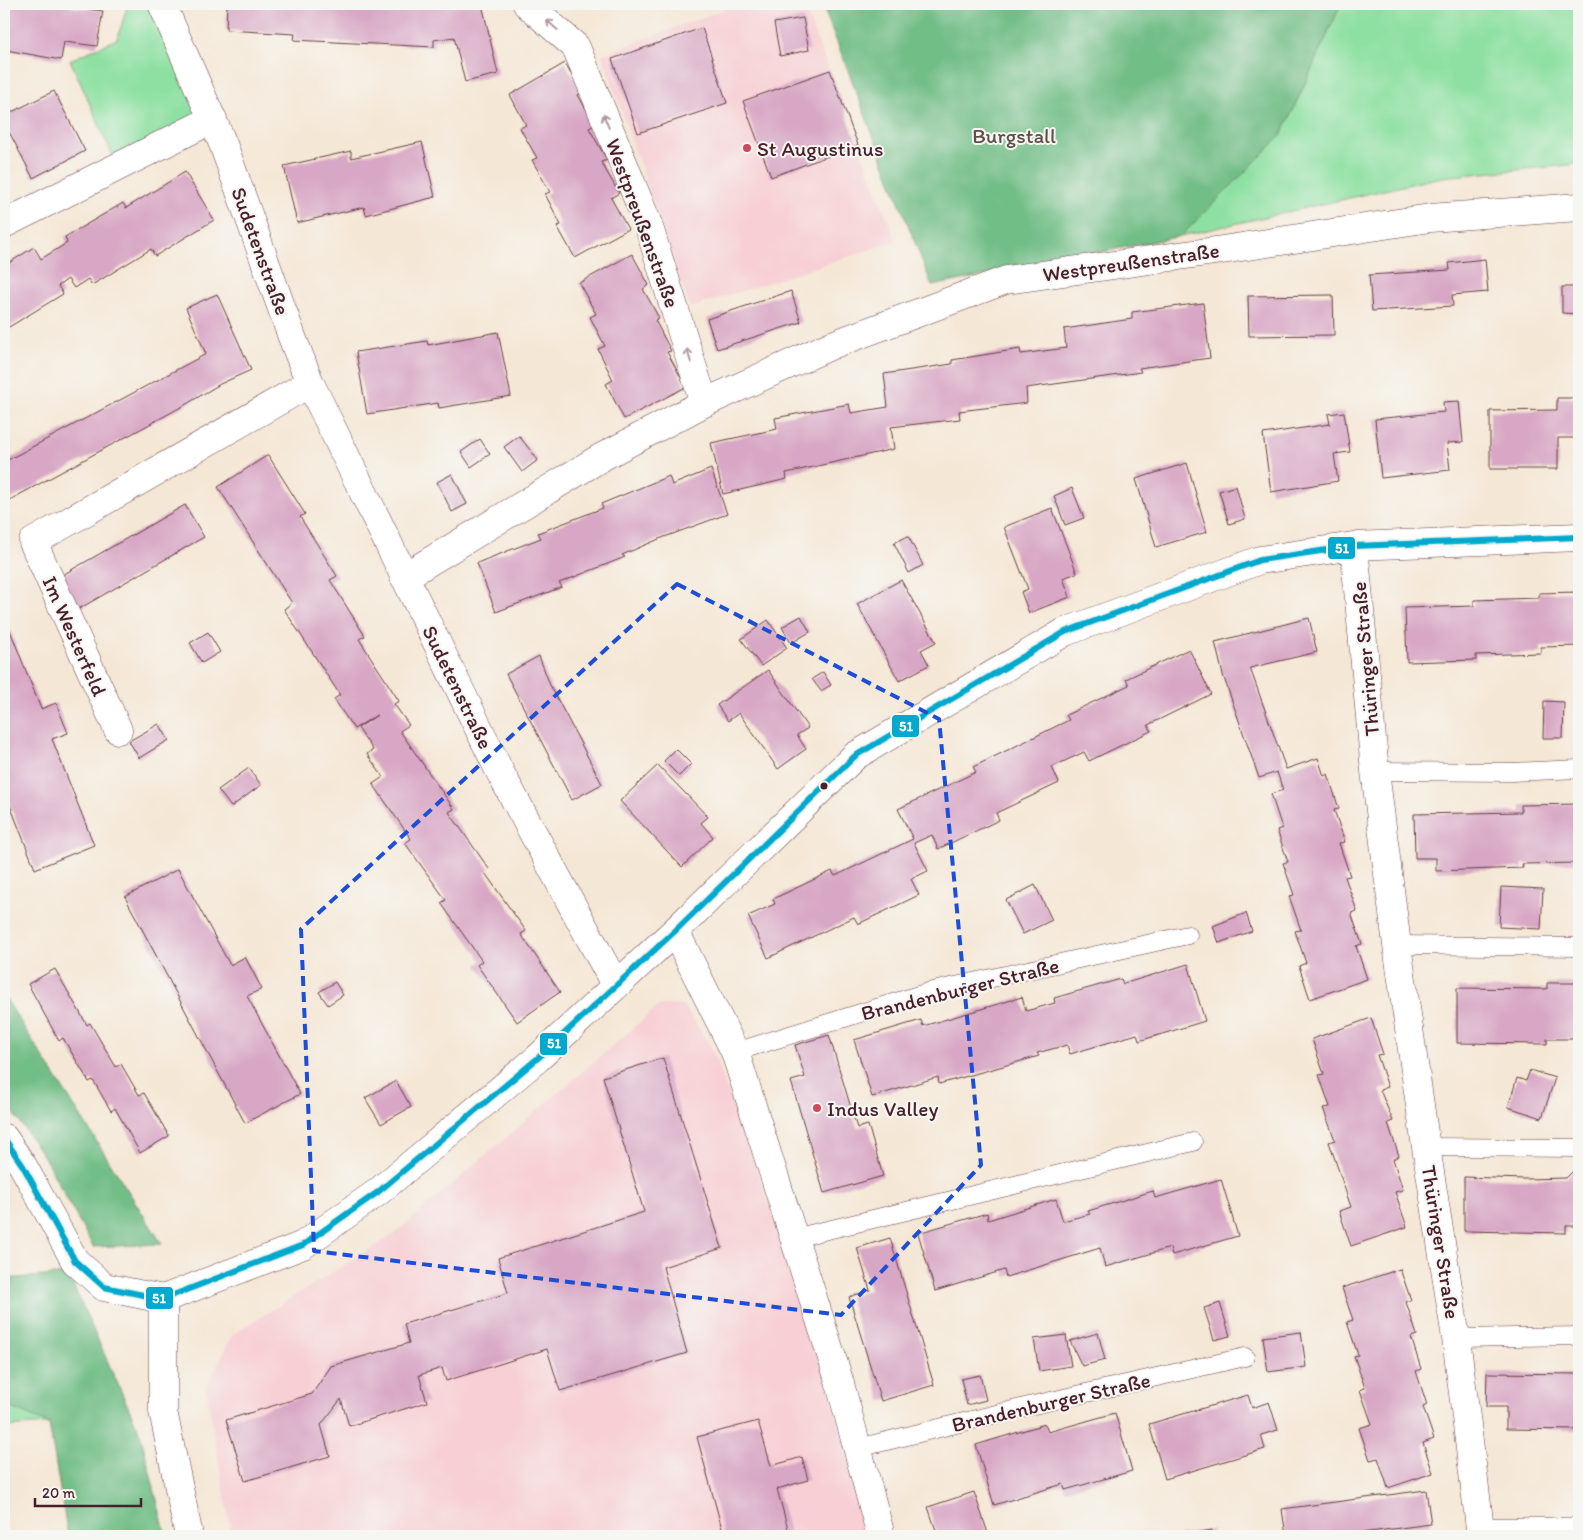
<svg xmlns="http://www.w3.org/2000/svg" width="1583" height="1540" viewBox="0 0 1583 1540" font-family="Itim,sans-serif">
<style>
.built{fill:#f7cfd4}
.green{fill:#8de0a1;stroke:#6c8066}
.forest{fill:#72be87;stroke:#5e6e59}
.building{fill:#d8a7c5}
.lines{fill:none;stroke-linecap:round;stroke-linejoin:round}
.lane-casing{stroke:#643d44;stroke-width:19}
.street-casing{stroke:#643d44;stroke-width:29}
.lane{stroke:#fff;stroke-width:18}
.street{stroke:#fff;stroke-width:28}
.bus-1-casing{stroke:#f6f6f2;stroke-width:10}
.bus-1{stroke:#00a9ce;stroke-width:6}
.oneway{stroke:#ae9aa0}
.marked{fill:none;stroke:#1d4ed8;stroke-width:4;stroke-dasharray:10 6;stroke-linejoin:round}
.poi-dot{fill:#d1495b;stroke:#f6f6f2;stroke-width:2}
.bus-dot{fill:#4a1f2b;stroke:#f6f6f2;stroke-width:2}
.labels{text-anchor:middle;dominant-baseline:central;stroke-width:4;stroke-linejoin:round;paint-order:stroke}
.park-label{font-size:21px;fill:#5b4f48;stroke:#f6f6f2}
.poi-label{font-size:21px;fill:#4a1f2b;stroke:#f6f6f2;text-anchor:start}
.street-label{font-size:21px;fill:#4a1f2b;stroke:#f6f6f2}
.line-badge{stroke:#f6f6f2;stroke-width:2}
.badge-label{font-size:14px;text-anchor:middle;font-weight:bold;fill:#fff}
</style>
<rect width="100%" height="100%" fill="#f6f6f2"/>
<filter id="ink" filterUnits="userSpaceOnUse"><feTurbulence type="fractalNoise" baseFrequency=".02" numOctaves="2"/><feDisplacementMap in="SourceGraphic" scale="10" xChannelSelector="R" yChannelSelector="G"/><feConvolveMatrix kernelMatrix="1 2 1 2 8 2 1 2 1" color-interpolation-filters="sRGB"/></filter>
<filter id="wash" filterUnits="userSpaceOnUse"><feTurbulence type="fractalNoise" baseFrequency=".0096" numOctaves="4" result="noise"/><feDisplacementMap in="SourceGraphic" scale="20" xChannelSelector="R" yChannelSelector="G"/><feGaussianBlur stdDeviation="1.12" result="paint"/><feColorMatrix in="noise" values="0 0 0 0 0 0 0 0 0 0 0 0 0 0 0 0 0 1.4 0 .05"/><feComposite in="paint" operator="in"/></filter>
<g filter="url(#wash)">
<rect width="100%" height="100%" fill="#f5e7d5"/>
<path class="built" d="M738,4h65l93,237 -206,67 -88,-253z
M660,1005h23l28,42 68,183 46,142 43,164h-636l-26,-148 27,-54 160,-99z"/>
<path class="green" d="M128,4h25l50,112 -89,42 -44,-98 47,-21z
M1341,4h238v160l-137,13 -261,59 100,-100z
M4,1397l45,27 -45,3z"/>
<path class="forest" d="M822,4h519l-60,132 -100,100 -249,50z
M4,996l158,248 -69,3 -49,-90 -40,-58z
M68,1274l72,159 26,103h-98l-19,-112 -45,-19v-126z"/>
<g id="blocks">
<path class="building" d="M4,4h67v3l32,4 -6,35 -33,-4 -3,18 -55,-10 2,-13 -4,-1z
M227,4h255l16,70 -33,8 -11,-45 -20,3v7l-140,-7 1,-6 -69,-4z
M803,18l6,32 -29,6 -6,-33z
M702,28l25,75 -89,30 -26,-74z
M565,63l18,30 -5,2 17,30 -6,3 18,32 -6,2 18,31 -8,5 17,31 -53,29 -18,-32 4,-1 -16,-31 5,-2 -18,-32 5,-2 -17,-30 6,-3 -16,-30z
M830,70l28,75 -87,32 -28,-76z
M54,91l31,60 -52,27 -29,-56v-6z
M422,142l13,55 -69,18 -2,-8 -67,16 -13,-57 67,-15v7z
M185,172l29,48 -59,36 -4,-7 -59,36 -4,-6 -14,9 -6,-9 -10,7 5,8 -59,36v-64l30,-19 7,12 26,-16 -2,-6 58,-34 3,5z
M632,254l17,31 -6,4 16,29 -4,2 16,31 -4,1 19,35 -62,32 -18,-35 7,-4 -15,-31 7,-3 -15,-29 6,-3 -17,-31z
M1485,259l3,33 -36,3 1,11 -81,5 -3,-36 81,-5 -1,-7z
M1562,287h17v27l-17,-1z
M791,291l10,31 -84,27 -10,-30z
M217,294l34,76 -31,14 -35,21 -181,98v-41l202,-108 -20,-46z
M1333,295l1,40 -85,1 -1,-40z
M1203,303l7,55 -71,10 2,4 -115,16 1,15 -68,8 1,8 -69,8 3,22 -108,24 1,6 -64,15 -12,-51 66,-14 -2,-11 74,-14 2,9 37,-6 -4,-33 68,-10v-4l68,-11 1,5 45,-6 -2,-19 68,-10v-7z
M498,332l13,64 -72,12 -1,-5 -71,11 -11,-62 71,-11 1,4z
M1557,398h18v40h-17v31h-68v-58l67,-1z
M1459,401l4,41 -16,1 3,27 -69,8 -6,-59 69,-7 -1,-10z
M1344,412l6,40 -16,2 4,27 -67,11 -8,-58 67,-10 -2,-10z
M519,436l19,24 -16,12 -18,-25z
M480,439l10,15 -19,13 -10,-15z
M268,455l37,59 -5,3 37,59 -7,4 35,56 -6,3 40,62 -5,3 15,21 -9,6 54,78 -5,3 40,57 -4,4 41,58 -5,3 39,58 -43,30 -40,-57 5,-4 -41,-58 5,-3 -41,-57 6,-4 -38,-55 10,-7 -16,-23 6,-4 -15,-22 19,-13 -23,14 -20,-30 6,-4 -56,-86 8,-6 -74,-116z
M1187,463l20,69 -51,15 -20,-68z
M711,469l16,45 -68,25 -37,16 3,2 -66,26 3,4 -66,25 -19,-49 64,-25 -3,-5 65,-25 -2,-4 68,-28 3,9z
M452,474l15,30 -15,8 -15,-30z
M1236,486l9,33 -16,5 -10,-33z
M1072,488l12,30 -19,7 -11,-29z
M185,505l19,32 -127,73 -18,-33z
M1052,508l25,65 -14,5 7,19 -41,16 -8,-21 7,-3 -24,-62z
M908,536l15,29 -14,8 -15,-30z
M901,580l35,62 -15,8 8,15 -30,16 -42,-77z
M1579,592v54l-38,1v6l-65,2v5l-69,2 -2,-54 69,-2v-6l65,-2v-5z
M4,615l37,94 15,-6 12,30 -16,6 42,106 -59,24 -31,-79z
M801,616l9,16 -19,11 -9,-16z
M1309,618l8,34 -67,16 36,101 32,-11 6,18 4,-2 11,35 -5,1 11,32 -6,1 11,33 -5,1 12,34 -6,2 11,31 -6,2 11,33 -57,20 -11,-33 7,-3 -11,-32 6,-1 -12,-34 5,-1 -11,-32 5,-1 -11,-32 5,-2 -11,-34 12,-4 -6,-18 -18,6 -36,-103 -8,-33z
M768,620l19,28 -26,18 -20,-27z
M208,632l12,20 -18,11 -12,-20z
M1189,649l22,45 -63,31 3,6 -62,30 -5,-9 -32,15 7,16 -63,30 3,7 -61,29 -6,-14 -18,8 14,28 -17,8 8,16 -61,29 -4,-7 -86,41 -20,-42 27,-12 -2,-5 59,-28 3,5 78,-37 -15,-30 78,-37 -3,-5 96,-47 -3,-5 63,-30 -3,-6z
M539,656l11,29 52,99 -30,16 -66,-126z
M768,670l40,58 -11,7 9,14 -28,20 -39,-56 -11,8 -11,-16z
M823,672l8,13 -10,6 -9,-12z
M1544,701l20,1 -1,36h-20z
M159,724l10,16 -30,18 -10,-17z
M676,749l15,15 -12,12 -15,-15z
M658,765l50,52 -7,6 12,14 -31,30 -62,-66z
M249,768l12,17 -30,22 -13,-17z
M1579,804v59l-57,1 1,4 -87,3v-13h-21l-1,-44 107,-2v-7z
M178,869l52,96 15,-8 17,32 -15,7 53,98 -55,29 -120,-226z
M1035,885l17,35 -29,14 -17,-34z
M1501,887l42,2 -2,40 -42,-2z
M1246,913l6,18 -33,12 -6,-17z
M1188,964l17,57 -66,20 -2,-7 -67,20 -3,-9 -30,8 2,3 -100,28 -1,-7 -66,20 -18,-57 67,-20 2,6 99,-29 4,14 29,-8 -1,-5 67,-19 2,5z
M55,969l32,56 3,-2 26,44 5,-3 18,31 5,-2 25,43 -29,17 -25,-45 -4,3 -18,-31 -4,2 -26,-44 -4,3 -31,-57z
M335,982l8,13 -15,10 -9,-13z
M1547,983h32v56h-32v5l-90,-1v-55l90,1z
M1371,1018l12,36 -6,1 11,32 -8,3 13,31 -5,2 11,33 -6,3 10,31 -8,2 12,35 -56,19 -12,-35 12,-4 -22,-65 6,-2 -12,-32 7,-1 -11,-32 5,-1 -12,-35z
M829,1035l28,93 11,-3 15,51 -59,17 -33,-112 14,-4 -10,-32z
M663,1058l59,190 -59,19 24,86 -127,38 -13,-42 -101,32 -4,-13 -23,7 8,27 -78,24 -8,-27 -20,26 9,31 -85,25 -19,-61 86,-26 19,-28 78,-23 -5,-19 104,-31 -10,-35 146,-46 -41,-135z
M1530,1070l25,8 -13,40 -34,-11 9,-29 9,3z
M396,1081l15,26 -30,17 -16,-26z
M1572,1172h7v54h-13v7l-102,-2v-54l61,2 41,-1z
M1221,1179l17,57 -66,19 -2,-7 -65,19 -5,-19 -94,29 -2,-7 -69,21 -17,-58 69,-20 1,7 68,-21 7,22 27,-7 -2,-3 65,-20 2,7z
M890,1238l44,147 -53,16 -32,-104 21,-7 -13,-42z
M1400,1269l11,31 -5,2 11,33 -6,2 10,32 -5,2 11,34 -4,2 11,32 -11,4 10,30 -45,15 -10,-30 -8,2 -11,-32 13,-4 -12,-34 5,-2 -11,-32 4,-1 -11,-33 6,-2 -11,-32z
M1220,1303l10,33 -16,4 -10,-32z
M1301,1332l5,35 -38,5 -5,-35z
M1098,1333l7,27 -23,6 -12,-25z
M1066,1335l5,31 -32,5 -5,-32z
M1487,1373l92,1v56l-73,-1v-22h-20z
M980,1375l6,25 -19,5 -6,-26z
M1248,1395l4,13 17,-6 9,28 -17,5 4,14 -100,30 -16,-55z
M1115,1413l17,58 -67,19 -2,-6 -69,21 -18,-60 69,-21 3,8z
M758,1421l13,45 31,-9 6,23 -31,9 13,47h-66l-27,-99z
M1426,1490l5,34 -93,12h-52l-4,-27z
M974,1492l15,44h-51l-10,-29z
M1212,1530l1,6h-33v-1z"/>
</g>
</g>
<g filter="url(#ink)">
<use href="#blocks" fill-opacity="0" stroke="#643d44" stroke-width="1"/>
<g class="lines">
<g class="lane-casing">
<path id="lane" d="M1375,771l137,1 67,-3
M1397,945l182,2
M735,1052l193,-60 260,-57
M1426,1147l153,1
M794,1238l399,-96
M1456,1338l123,-2
M858,1448l171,-42 216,-49
M1480,1527h99"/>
</g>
<g class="street-casing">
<path id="street" d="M162,4l61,140 69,193 18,46 191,391 115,212
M527,4l49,43 72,177 56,179
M4,224l209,-105
M1354,546l21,225 22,174 29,202 30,191 25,198
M404,577l198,-120 102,-54 128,-58 174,-65 216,-30 208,-32 149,-11
M118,730l-85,-188 277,-159
M675,931l60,121 104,328 42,156
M4,1138l19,28 52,95 29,26 59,12
M163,1299l140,-54 75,-53 160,-134 137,-127 180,-175 210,-124 195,-72 94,-14 225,-9
M163,1299v112l26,125"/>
</g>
<use href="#lane" class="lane"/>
<use href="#street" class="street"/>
<g class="bus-1-casing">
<path id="bus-1" d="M4,1138l19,28 52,95 29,26 59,12 140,-54 75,-53 160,-134 137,-127 180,-175 210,-124 195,-72 94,-14 225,-9"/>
</g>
<use href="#bus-1" class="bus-1"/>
</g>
<defs><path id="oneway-shaft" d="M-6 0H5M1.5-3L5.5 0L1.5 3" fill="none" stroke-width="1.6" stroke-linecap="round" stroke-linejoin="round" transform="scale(1.25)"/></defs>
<g class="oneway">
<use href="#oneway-shaft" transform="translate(552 25) rotate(-139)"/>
<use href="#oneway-shaft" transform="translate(606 121) rotate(-112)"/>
<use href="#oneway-shaft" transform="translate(689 356) rotate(-107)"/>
</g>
</g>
<path class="marked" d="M677,584l262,135 42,446 -140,150 -527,-64 -13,-322z"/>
<g class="poi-dot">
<circle cx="747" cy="148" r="5"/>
<circle cx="817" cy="1108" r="5"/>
</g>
<circle class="bus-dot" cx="824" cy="786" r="4.5"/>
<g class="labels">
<g class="park-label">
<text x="1014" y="135">Burgstall</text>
</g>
<g class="poi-label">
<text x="757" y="148">St Augustinus</text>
<text x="827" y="1108">Indus Valley</text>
</g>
<g class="street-label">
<text transform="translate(643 223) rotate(70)">Westpreußenstraße</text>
<text transform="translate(261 251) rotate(70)">Sudetenstraße</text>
<text transform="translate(1131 262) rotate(-8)">Westpreußenstraße</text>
<text transform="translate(75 636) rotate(66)">Im Westerfeld</text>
<text transform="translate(1365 659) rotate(-95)">Thüringer Straße</text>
<text transform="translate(458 687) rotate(64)">Sudetenstraße</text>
<text transform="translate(960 989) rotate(-14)">Brandenburger Straße</text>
<text transform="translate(1441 1242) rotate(81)">Thüringer Straße</text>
<text transform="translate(1051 1402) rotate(-13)">Brandenburger Straße</text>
</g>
</g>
<g class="line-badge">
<rect x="1327" y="536" width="29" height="24" rx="5" fill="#00a9ce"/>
<rect x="891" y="714" width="29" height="24" rx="5" fill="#00a9ce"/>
<rect x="539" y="1032" width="29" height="24" rx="5" fill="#00a9ce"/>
<rect x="145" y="1286" width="29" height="24" rx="5" fill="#00a9ce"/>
</g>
<g class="badge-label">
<text x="1342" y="553">51</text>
<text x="906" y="731">51</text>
<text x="554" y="1048">51</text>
<text x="159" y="1303">51</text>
</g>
<rect width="1583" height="1540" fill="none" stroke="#f6f6f2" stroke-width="20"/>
<path d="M35 1498v8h106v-8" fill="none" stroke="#4a1f2b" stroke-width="2.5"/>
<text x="42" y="1498" font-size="15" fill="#4a1f2b" stroke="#f6f6f2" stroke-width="4" paint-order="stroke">20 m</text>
</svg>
